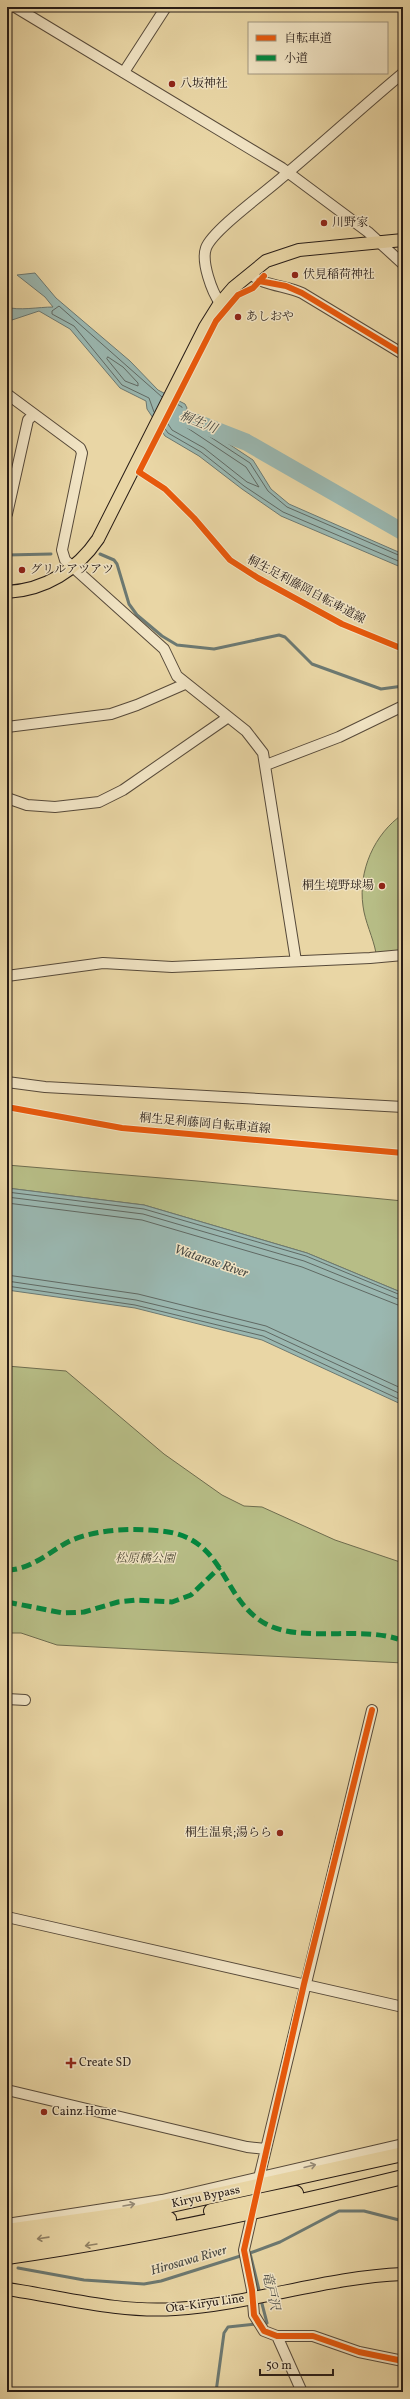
<svg xmlns="http://www.w3.org/2000/svg" width="410" height="2399" viewBox="0 0 410 2399" font-family="Vollkorn,'Noto Serif JP',serif">
<style>
.green{fill:#b7bd86;stroke:#6e6c4e}
.water{fill:#9ab7b0;stroke:#6c7972}
.lines{fill:none;stroke-linecap:round;stroke-linejoin:round}
.shore{stroke:#606963;stroke-width:1}
.stream{stroke:#6c7972;stroke-width:3}
.river{stroke:#9ab7b0;stroke-width:17}
.minor-casing{stroke:#574a3a;stroke-width:12}
.major-casing{stroke:#261b16;stroke-width:14}
.highway-casing{stroke:#261b16;stroke-width:16}
.minor{stroke:#f1e4c4;stroke-width:10}
.major{stroke:#e9d6a5;stroke-width:12}
.highway{stroke:#e9d6a5;stroke-width:14}
.quiet{stroke:#00873e;stroke-width:5;stroke-dasharray:10 5;stroke-linecap:butt}
.cycleway-casing{stroke:#f1e4c4;stroke-width:8}
.cycleway{stroke:#e8590c;stroke-width:6}
.oneway{stroke:#968a76}
.oneway2{stroke:#918265}
.poi-dot{fill:#8f2418;stroke:#f1e4c4;stroke-width:1.5}
.labels{text-anchor:middle;dominant-baseline:central;stroke-width:3;stroke-linejoin:round;paint-order:stroke}
.poi-label{font-size:12px;fill:#261b16;stroke:#f1e4c4;text-anchor:start}
.street-label{font-size:12px;fill:#261b16;stroke:#f1e4c4}
.park-label{font-size:12px;font-style:italic;fill:#524c38;stroke:#f1e4c4}
.water-label{font-size:13px;font-style:italic;fill:#494a44;stroke:#f1e4c4}
</style>
<rect width="100%" height="100%" fill="#e9d6a5"/>
<filter id="stains"><feTurbulence type="fractalNoise" baseFrequency=".005" numOctaves="4"/><feColorMatrix values="0 0 0 0 .2 0 0 0 0 .09 0 0 0 0 .02 0 0 0 .5 -.17"/></filter>
<radialGradient id="worn" r=".72"><stop offset=".6" stop-color="#630" stop-opacity="0"/><stop offset="1" stop-color="#630" stop-opacity=".3"/></radialGradient>
<path class="green" d="M403,814v136l-27,3c-3,-16 -11,-31 -13,-47 -5,-35 11,-72 40,-92z
M7,1165l190,16 206,20v92l-96,-40 -163,-48 -137,-17z
M7,1366l59,5 98,83 58,41 22,11 18,1 73,33 68,23v100l-346,-18 -36,-12h-14z"/>
<path class="water" d="M35,273l21,25 74,63 28,29 27,14 2,4 -2,7 68,45 18,29 18,15 114,50v14l-122,-52 -39,-27 -43,-33 -34,-20 -18,-27 -1,-8 -26,-13 -50,-59 -31,-18 -27,9 -5,5v-18c11,4 32,0 46,0l-8,-10 -28,-22z
M7,1188l137,17 163,48 96,40v112l-141,-65 -127,-32 -128,-18z"/>
<g class="lines">
<path class="shore" d="M108,357l15,10 15,16v3l-13,-5 -18,-22z
M175,403l7,4 -1,8 2,4 67,44 18,28 19,16 116,50
M154,412l-5,-14 -27,-13 -48,-59 -22,-12v-3l7,-5 103,91
M166,421l6,9 32,18 43,34 12,5 -13,-20 -66,-44 -4,-6v-7l-4,-3
M163,426l5,7 33,19 43,34 39,26 120,51
M7,1192l137,17 162,47 97,40
M7,1197l136,17 161,47 99,40
M7,1203l135,17 160,47 101,40
M7,1275l131,19 128,32 137,63
M7,1281l129,19 129,31 138,64
M7,1286l128,19 128,31 140,65"/>
<path class="stream" d="M100,554l14,6 3,4 12,40 8,11 25,21 15,9 37,4 65,-14 6,2 27,27 69,25 22,-3
M7,555l44,-1
M250,2253l10,41
M18,2268l66,12 60,4 17,-3 89,-28 30,-11 59,-31h25l39,10
M261,2300l6,23 -4,1
M216,2392l8,-59 4,-6 29,-3"/>
<path class="river" d="M169,412l77,30 157,90"/>
<g class="minor-casing">
<path id="minor" d="M15,7l267,161 86,64 35,32
M124,72l42,-65
M251,274c10,11 36,12 51,19l101,61
M220,303c-8,-11 -19,-41 -14,-55 6,-17 57,-54 73,-68 42,-35 82,-72 124,-107
M7,394l73,54 2,5 -20,97 3,10 99,89 13,27 69,55 17,22 33,208
M7,514l21,-94 5,-5
M7,727l104,-13 26,-9 48,-21
M266,765l73,-28 64,-31
M7,798l20,7 28,2 44,-5 24,-12 104,-72
M7,976l96,-13 69,4 198,-9 33,-3
M7,1082l38,5 358,20
M7,1699l18,1
M7,1917l396,90
M7,2090l240,57 19,2
M259,2178l113,-468
M254,2206l-10,44 8,40 2,25 10,16 13,5h36l46,16 44,9
M7,2224l155,-24 241,-56
M277,2336l25,56"/>
</g>
<g class="major-casing">
<path id="major" d="M7,592c38,-2 70,-22 91,-53l107,-212 15,-24 13,-15 33,-27 33,-11 104,-10
M7,2289c55,8 112,24 168,20 77,-5 151,-32 228,-35"/>
</g>
<g class="highway-casing">
<path id="highway" d="M211,2211l85,-18
M7,2231l128,-18 268,-59
M7,2243l162,-24
M7,2257c134,-19 265,-48 396,-80"/>
</g>
<use href="#minor" class="minor"/>
<use href="#major" class="major"/>
<use href="#highway" class="highway"/>
<path class="quiet" d="M7,1570c25,0 44,-20 65,-30 27,-11 61,-12 90,-9 65,7 58,68 104,93 36,19 92,2 132,15
M7,1602l56,11 21,-1 34,-10 18,-2 36,2 19,-7 29,-28"/>
<g class="cycleway-casing">
<path id="cycleway" d="M264,276l-11,12 -15,7 -22,26 -77,151 26,17 29,29 36,42 28,18 84,46 61,25
M259,281l27,5 16,7 101,61
M7,1107l115,21 281,25
M372,1710l-68,274 -60,266 8,40 2,25 10,16 13,5h36l46,16 44,9"/>
</g>
<use href="#cycleway" class="cycleway"/>
</g>
<defs><path id="oneway-shaft" d="M-6 0H5M1.5-3L5.5 0L1.5 3" fill="none" stroke-width="1.6" stroke-linecap="round" stroke-linejoin="round"/></defs>
<g class="oneway">
<use href="#oneway-shaft" transform="translate(310 2166) rotate(-14)"/>
<use href="#oneway-shaft" transform="translate(129 2205) rotate(-10)"/>
</g>
<g class="oneway2">
<use href="#oneway-shaft" transform="translate(43 2238) rotate(172)"/>
<use href="#oneway-shaft" transform="translate(91 2245) rotate(171)"/>
</g>
<g class="poi-dot">
<circle cx="172" cy="84" r="4"/>
<circle cx="324" cy="223" r="4"/>
<circle cx="295" cy="275" r="4"/>
<circle cx="238" cy="317" r="4"/>
<circle cx="22" cy="570" r="4"/>
<circle cx="382" cy="886" r="4"/>
<circle cx="280" cy="1833" r="4"/>
<path d="M69 2057h4v4h4v4h-4v4h-4v-4h-4v-4h4z"/>
<circle cx="44" cy="2112" r="4"/>
</g>
<g class="labels">
<g class="poi-label">
<text x="180" y="84">八坂神社</text>
<text x="332" y="223">川野家</text>
<text x="303" y="275">伏見稲荷神社</text>
<text x="246" y="317">あしおや</text>
<text x="30" y="570">グリルアツアツ</text>
<text x="374" y="886" text-anchor="end">桐生境野球場</text>
<text x="272" y="1833" text-anchor="end">桐生温泉;湯らら</text>
<text x="79" y="2063">Create SD</text>
<text x="52" y="2112">Cainz Home</text>
</g>
<g class="street-label">
<text transform="translate(306 590) rotate(28)">桐生足利藤岡自転車道線</text>
<text transform="translate(205 1124) rotate(5)">桐生足利藤岡自転車道線</text>
<text transform="translate(206 2197) rotate(-12)">Kiryu Bypass</text>
<text transform="translate(205 2304) rotate(-8)">Ota-Kiryu Line</text>
</g>
<g class="park-label">
<text x="145" y="1559">松原橋公園</text>
</g>
<g class="water-label">
<text transform="translate(198 423) rotate(22)">桐生川</text>
<text transform="translate(211 1262) rotate(19)">Watarase River</text>
<text transform="translate(189 2261) rotate(-16)">Hirosawa River</text>
<text transform="translate(270 2291) rotate(77)">竜戸沢</text>
</g>
</g>
<rect width="410" height="2399" fill="none" stroke="#e9d6a5" stroke-width="24"/>
<rect x="8" y="8" width="394" height="2383" fill="none" stroke="#261b16" stroke-width="2"/>
<rect x="12" y="12" width="386" height="2375" fill="none" stroke="#261b16"/>
<rect x="248" y="22" width="140" height="52" fill="#f1e4c4" stroke="#a0947e"/>
<rect x="256" y="35" width="20" height="6" fill="#e8590c" stroke="#a0947e"/>
<text x="284" y="42" font-size="12" fill="#261b16">自転車道</text>
<rect x="256" y="55" width="20" height="6" fill="#00873e" stroke="#a0947e"/>
<text x="284" y="62" font-size="12" fill="#261b16">小道</text>
<path d="M260 2369v6h73v-6" fill="none" stroke="#261b16" stroke-width="2"/>
<text x="266" y="2369" font-size="12" fill="#261b16" stroke="#f1e4c4" stroke-width="3" paint-order="stroke">50 m</text>
<rect width="100%" height="100%" filter="url(#stains)"/>
<rect width="100%" height="100%" fill="url(#worn)"/>
</svg>
